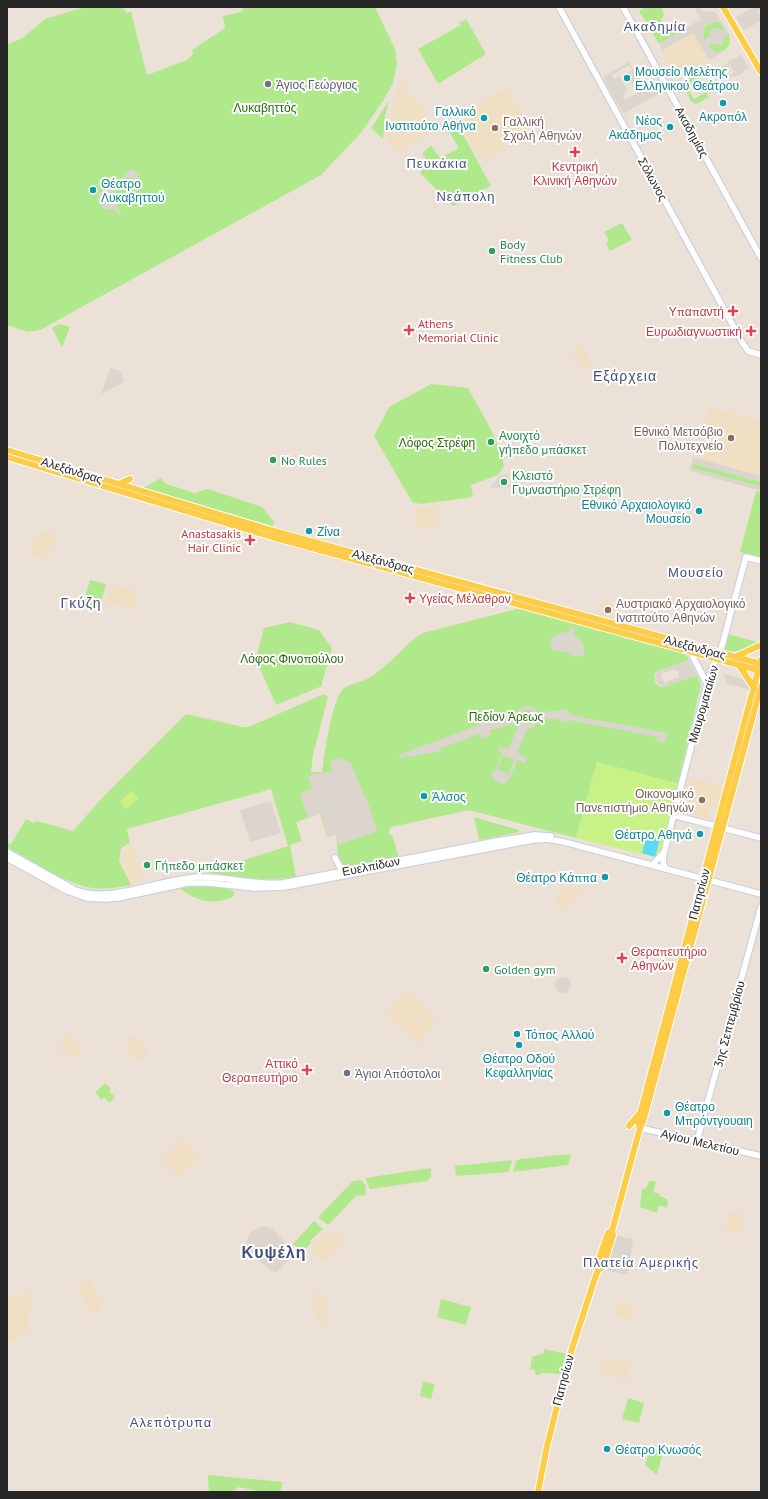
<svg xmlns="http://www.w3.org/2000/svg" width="768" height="1499" viewBox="0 0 768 1499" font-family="'PT Sans',sans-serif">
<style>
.education{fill:#f0dfc3}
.green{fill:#b0e98c}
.pitch{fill:#c9f286}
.plaza{fill:#dbd5ce;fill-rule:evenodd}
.water{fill:#5cd8fb}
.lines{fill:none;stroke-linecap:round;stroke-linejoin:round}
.secondary-casing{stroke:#ccd1e2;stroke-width:8}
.primary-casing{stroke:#fff;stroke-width:8}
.secondary{stroke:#fff;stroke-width:5.5}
.primary{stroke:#ffcc48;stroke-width:6}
.culture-dot{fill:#0f9aa8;stroke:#fff;stroke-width:1.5}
.worship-dot{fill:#6b7280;stroke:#fff;stroke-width:1.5}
.education-dot{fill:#8d6e63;stroke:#fff;stroke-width:1.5}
.health-dot{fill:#e0444e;stroke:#fff;stroke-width:1.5}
.leisure-dot{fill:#2e9e5b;stroke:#fff;stroke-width:1.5}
.labels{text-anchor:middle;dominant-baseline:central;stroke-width:4;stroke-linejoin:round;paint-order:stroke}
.culture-label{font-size:12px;fill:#0d838f;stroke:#fff;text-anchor:start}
.worship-label{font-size:12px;fill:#5b616d;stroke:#fff;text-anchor:start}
.park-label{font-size:12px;fill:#286912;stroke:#fff}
.education-label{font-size:12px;fill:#785e54;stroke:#fff;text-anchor:start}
.street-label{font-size:12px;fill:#272727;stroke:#fff}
.health-label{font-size:12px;fill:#be3a42;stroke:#fff;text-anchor:end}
.leisure-label{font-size:12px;fill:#27864d;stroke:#fff;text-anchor:start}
.neighbourhood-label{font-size:13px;letter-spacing:1px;fill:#43507b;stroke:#fff}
.quarter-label{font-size:14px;letter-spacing:1px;fill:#43507b;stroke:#fff}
.district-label{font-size:16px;font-weight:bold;letter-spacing:1px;fill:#43507b;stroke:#fff}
</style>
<rect width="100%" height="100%" fill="#ece1d6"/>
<path class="education" d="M693,32l16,27 -32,18 -15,-26z
M400,77h2l8,18 11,10 4,9 -3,7 7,12 -30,20 -12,-13 2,-21z
M507,88l24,46 -51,27 -23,-43z
M581,345l11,19 -10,6 -10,-18 2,-1 -1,-2z
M710,408l51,13v55l-67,-18 3,-3z
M436,506l3,20 -22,3 -3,-20z
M41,530l16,5 -2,8 -4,-1 -2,7 2,1 -3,10 -16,-5 1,-4 -4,-1v-1h2l3,-10 4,1z
M112,584l26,8 -6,18 -26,-8z
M602,600l16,5 -5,15 -15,-4z
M688,777l36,9 -6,23 -8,-2 -4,15 -17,-5 3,-15 -10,-3z
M131,844l12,35 -13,4 -9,-30 2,-4z
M564,886l18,5 2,2 -21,18 -9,-9z
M407,991l29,28 -17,25 -34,-30z
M68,1033l15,18 -8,7 -6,-6 -10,8 -3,-3 10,-9 -7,-8z
M130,1034l19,18 -10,10 -14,-12 6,-6 -5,-6z
M183,1139l17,17 -22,22 -8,-8 1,-2 -9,-9z
M730,1211l11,2 -1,5 4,2 -4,15 -11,-3 -4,-2z
M328,1231l17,5 -10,12 3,6 -16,8 -12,-13z
M91,1279l11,31 -13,5 -11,-31z
M29,1291l3,17 -3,4 -3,22 -6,2v2l-13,4v-42z
M314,1293l14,4 -2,12h-2l-2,5 7,3 -2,6 -13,-4 3,-12 -7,-2z
M619,1301l13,4 3,4 -4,11 -17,-5z
M601,1358l2,2 5,-1 22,4 -2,17 -29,-8z"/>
<path class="green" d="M85,7h38l3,6 5,-1 16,63 40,-15 6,-6 -1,-4 33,-22 -2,-12 18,-4 3,-5h131l20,42 2,15 -4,19 -10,18 -23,33 -39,41 -281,155 -12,2 -21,-7v-280l17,-8 21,-18z
M646,7h15l3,7 -3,6 4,7 5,1 11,-5 3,6 -25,15 -20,-33z
M466,19l20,35 -48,30 -20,-35 43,-24 -2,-2z
M713,22h6l6,6 -5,3 -3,-3 -5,1 -2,3v4l-6,4 -1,-6 2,-8z
M729,34l1,9c-4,10 -15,12 -22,3l6,-3 3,2h4l3,-3 -1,-5z
M696,75l3,5 -12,7 7,12 12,-7 3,5 -13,7 -5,-3 -10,-18z
M389,101l-4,15 -2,23 -12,-11z
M455,120l36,66 -38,20 -33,-33 4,-5 -5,-4 7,-7 -4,-3 9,-9 9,13 19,-10 -11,-18v-3z
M622,223l10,17 -22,11 -4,-8 3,-2 -5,-9z
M59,324l11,3 -8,21 -10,-20z
M431,384l37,4c13,25 31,50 36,78l-6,9 -27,10 2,12 -52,7 -9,-2 -38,-66 15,-29z
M693,463l68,19v5l-69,-19z
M161,478l5,6 29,9 13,-4 54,18 12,15 -1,4 -130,-38z
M756,491l5,1v66l-21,-6z
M90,580l16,4 -7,26 -16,-5z
M525,607l160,44 4,9 -31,11c-5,3 -4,8 -2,13l5,3 36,-12 4,9 -23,100 -81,-22 -21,76 -107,-28 -78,17 -3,6 5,4 6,21 -46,9c-18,1 -15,-19 -17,-32l-9,2 -7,-23 -24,8 6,19 -12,4 6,32c-33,4 -57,2 -90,-5l82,-26 -17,-57 -144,40 3,14 -9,5 -2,13 12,24c-14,3 -30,5 -44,2 -24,-5 -58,-28 -80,-40v-4l4,1 15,-25 7,4 4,-2 36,10 31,-35 82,-82 57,13h5l76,-33 4,3 -15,58 -2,17h11c2,-16 10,-73 21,-83 5,-5 20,-7 28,-12 16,-11 29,-26 44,-39l8,-5z
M290,622l29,8 13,18 -10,35v3l-46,19 -19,-43 -1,-4 8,-30z
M728,634l32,9c-13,7 -23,10 -37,8z
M474,817l45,13v2l-40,8z
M198,886c10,0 27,0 36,6v2c-2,5 -6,5 -11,6 -16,4 -29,-1 -42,-11l1,-1z
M106,1083l5,6 -2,2 6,6 -5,6 -6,-6 -3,3 -6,-8z
M571,1154l-3,11 -55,7 3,-11 4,-2z
M512,1160l-3,12 -53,4 -1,-10z
M431,1168v9l-4,4 -57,8 -5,-11z
M360,1180c7,3 6,10 5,16l-8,-1 -29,30 -9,-7v-2l34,-35z
M650,1180l6,2 -3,10 7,2 -1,2 8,3v2h1l-1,7 -8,-3 -2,8 -17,-6 2,-19 3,1z
M314,1221l9,8 -13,12 1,2 -9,9 -9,-8z
M441,1299l30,8 -5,18 -29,-8z
M544,1349l23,5 -6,20 -19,-1 -6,3 -1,-6 -5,-1 2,-12 12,-4z
M423,1381l12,3 -4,15 -11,-3z
M628,1398l16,5 -5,20 -17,-4z
M650,1448l13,4 -6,23 -12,-10z
M208,1475l75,7 -3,10h-17l-25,-5 -5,5h-24z"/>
<path class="pitch" d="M597,762l81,22 -16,68 -4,3 -4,2 -78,-19z
M132,791l6,8 -12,10 -6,-8z"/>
<path class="plaza" d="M694,7h5l3,3 6,2 7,-1 14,23 -6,3 1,5 -3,3h-4l-4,-2 -5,3 3,4 5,2 10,-2 -17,10 -16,-27 -30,17 -4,-6 42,-25zM714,22l6,1 5,5 -5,3 -4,-3 -4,1 -2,3v4l-6,4 -1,-6 1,-6 4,-5z
M754,7h7v3l-3,2v2h3v7l-17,9 -8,-13z
M740,53l10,17 -5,-1 -5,6 -12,3 -1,-1 6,-3 -2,-3 4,2 3,-1 -4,-1 -3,-4 1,-5 -3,2 1,4 -2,-2 -5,3 -1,-2 10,-8 6,-1z
M629,62l16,27 17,-9 6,9 -44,24 -3,-3 -18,-33zM630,65l2,5 -5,3 9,15 5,-3 2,5 -18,10 -2,-6 5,-3 -8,-15 -6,3 -2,-4z
M132,169l6,5 1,4 -3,3 -6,-4 -5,1 -12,12v6l8,19 -1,1 -3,-5 -5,-2 -6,1 -8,-9 1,-4 -1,-1 1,-3 3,-1 2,-5h2l1,2 6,-4v-1l11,-7 1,-3z
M110,368l10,3 4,11 -23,12z
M693,457l68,19v6l-68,-18 -1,4 69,19v4l-72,-20z
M508,474l2,13 -19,1v-2l10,-11z
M570,627l5,1 -1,6 7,7 3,5v11l-7,-2 -2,2 -4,-1 1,-2 -20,-5 -2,-9 9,-7 10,-1z
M689,660l8,15 -33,12 -6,-3 -3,-5 2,-8zM674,669l5,3v5l-15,6 -3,-9z
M723,674l24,6 4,7v3l-24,-6z
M526,706l6,1 6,5 21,-1 6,-2 3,2 3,4 96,18 -2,10 -9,-2 1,-4 -87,-17 -6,3 -6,-4 -19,1 -4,6 -8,3 -10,24 10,5 -2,5 -8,-3 -7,18 -3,4 -5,2 -7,-3 -3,-5 1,-6 2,1 7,-18 -5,-2 3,-5 8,3 11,-24 -1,-2 -28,7v5l-7,3h-2l-2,-4 -38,14 -2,4 -40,6v-3l80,-30 -1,-3 8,-3 1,3 29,-7 4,-7zM526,710l5,1 3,4 -1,6 -4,3 -6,-1 -3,-4 1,-6zM503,755l11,5 -6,15 -1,-2 -8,-3v1l-2,-1z
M344,758l1,3 5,1 19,44 8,25 -39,14 -2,-10 -9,2 -6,-23 -13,4 -8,-25 12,-4 -4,-13 23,-5 2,-2 -3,-5 3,-5 6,1z
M271,801l10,32 -31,9 -10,-32z
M555 985a8 8 0 1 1 16 0a8 8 0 1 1-16 0Z
M260,1227l5,-1 7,3 21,21v6l-16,16 -6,-1 -20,-18 -3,-5 -1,-6 2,-8 4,-4z
M617,1236l16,3 -5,36 -19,-4 -3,-3z"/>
<path class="water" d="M647,835l13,4 -5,18 -13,-4z"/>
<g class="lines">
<g class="secondary-casing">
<path id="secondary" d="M559,7l183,335 6,9 13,4
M623,7l138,251
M690,651l17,33
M673,815l88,23
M7,852l68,38c35,14 85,-11 123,-13 29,-1 55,9 85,6l214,-42 38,-6 16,1
M7,858l60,33 20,7 18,1 13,-1 70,-15h21l46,5 29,-1 249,-47 14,-1 17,3 197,52
M335,858l5,9 8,3
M652,865l11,-12
M665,869l-2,-8 1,-8 43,-169 9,-26 4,-5 26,-96 15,4
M640,1128l121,28
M697,1141l64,-234"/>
</g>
<g class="primary-casing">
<path id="primary" d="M723,7l38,65
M7,450l263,80 491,134
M7,457l265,80 489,134
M119,484l11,-5
M735,657l26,-12
M739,665l15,23
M629,1126l10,-12
M640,1128l-2,-6 123,-462
M598,1270l-1,-5 11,-32 4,-2
M538,1492l9,-46 23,-91 24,-74 4,-11 5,-3 10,-32 -1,-4 28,-103 3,-6 118,-436"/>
</g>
<use href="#secondary" class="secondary"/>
<use href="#primary" class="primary"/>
</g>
<g class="culture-dot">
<circle cx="627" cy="78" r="4"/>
<circle cx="723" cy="103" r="4"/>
<circle cx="484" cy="118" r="4"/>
<circle cx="670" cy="127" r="4"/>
<circle cx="93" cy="190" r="4"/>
<circle cx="699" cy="511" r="4"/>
<circle cx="309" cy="531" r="4"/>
<circle cx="424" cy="796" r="4"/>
<circle cx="700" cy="834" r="4"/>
<circle cx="605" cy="877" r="4"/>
<circle cx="517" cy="1034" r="4"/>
<circle cx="519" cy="1045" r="4"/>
<circle cx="667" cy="1113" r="4"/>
<circle cx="607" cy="1449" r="4"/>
</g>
<g class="worship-dot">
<circle cx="268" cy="84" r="4"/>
<circle cx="347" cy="1073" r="4"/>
</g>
<g class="education-dot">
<circle cx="495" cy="128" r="4"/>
<circle cx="731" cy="438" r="4"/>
<circle cx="608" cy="610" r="4"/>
<circle cx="702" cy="800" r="4"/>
</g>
<g class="health-dot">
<path d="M573 146h4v4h4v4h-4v4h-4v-4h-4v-4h4z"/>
<path d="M731 305h4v4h4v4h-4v4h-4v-4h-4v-4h4z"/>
<path d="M407 324h4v4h4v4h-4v4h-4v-4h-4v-4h4z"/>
<path d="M749 325h4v4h4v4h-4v4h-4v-4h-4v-4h4z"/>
<path d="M248 534h4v4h4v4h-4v4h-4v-4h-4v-4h4z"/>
<path d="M408 592h4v4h4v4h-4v4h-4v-4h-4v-4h4z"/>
<path d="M620 952h4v4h4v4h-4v4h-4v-4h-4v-4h4z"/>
<path d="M305 1064h4v4h4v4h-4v4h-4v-4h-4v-4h4z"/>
</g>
<g class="leisure-dot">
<circle cx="492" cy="251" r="4"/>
<circle cx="491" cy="442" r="4"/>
<circle cx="273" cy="460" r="4"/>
<circle cx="504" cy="482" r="4"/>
<circle cx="147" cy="865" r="4"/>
<circle cx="486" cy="969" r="4"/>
</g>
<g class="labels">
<g class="culture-label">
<text x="635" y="71">Μουσείο Μελέτης<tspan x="635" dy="14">Ελληνικού Θεάτρου</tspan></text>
<text x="476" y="111" text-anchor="end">Γαλλικό<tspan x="476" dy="14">Ινστιτούτο Αθήνα</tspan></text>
<text x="723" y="116" text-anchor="middle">Ακροπόλ</text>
<text x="662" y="120" text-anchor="end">Νέος<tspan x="662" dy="14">Ακάδημος</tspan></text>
<text x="101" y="183">Θέατρο<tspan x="101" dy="14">Λυκαβηττού</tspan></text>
<text x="691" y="504" text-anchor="end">Εθνικό Αρχαιολογικό<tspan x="691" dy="14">Μουσείο</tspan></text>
<text x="317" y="531">Ζίνα</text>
<text x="432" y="796">Άλσος</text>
<text x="692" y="834" text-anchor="end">Θέατρο Αθηνά</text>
<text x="597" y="877" text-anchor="end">Θέατρο Κάππα</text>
<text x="525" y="1034">Τόπος Αλλού</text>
<text x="519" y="1058" text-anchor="middle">Θέατρο Οδού<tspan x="519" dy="14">Κεφαλληνίας</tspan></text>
<text x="675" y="1106">Θέατρο<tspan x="675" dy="14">Μπρόντγουαιη</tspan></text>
<text x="615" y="1449">Θέατρο Κνωσός</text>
</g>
<g class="worship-label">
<text x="276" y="84">Άγιος Γεώργιος</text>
<text x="355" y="1073">Άγιοι Απόστολοι</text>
</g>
<g class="park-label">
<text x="265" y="107">Λυκαβηττός</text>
<text x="437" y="442">Λόφος Στρέφη</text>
<text x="292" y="658">Λόφος Φινοπούλου</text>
<text x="506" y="716">Πεδίον Άρεως</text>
</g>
<g class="education-label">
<text x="503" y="121">Γαλλική<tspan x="503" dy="14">Σχολή Αθηνών</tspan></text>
<text x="723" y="431" text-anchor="end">Εθνικό Μετσόβιο<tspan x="723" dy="14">Πολυτεχνείο</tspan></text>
<text x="616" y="603">Αυστριακό Αρχαιολογικό<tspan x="616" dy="14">Ινστιτούτο Αθηνών</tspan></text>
<text x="694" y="793" text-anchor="end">Οικονομικό<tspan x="694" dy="14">Πανεπιστήμιο Αθηνών</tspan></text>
</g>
<g class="street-label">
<text transform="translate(692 132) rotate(61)">Ακαδημίας</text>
<text transform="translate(653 179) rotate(61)">Σόλωνος</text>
<text transform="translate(72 470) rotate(17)">Αλεξάνδρας</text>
<text transform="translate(383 561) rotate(15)">Αλεξάνδρας</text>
<text transform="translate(695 647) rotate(15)">Αλεξάνδρας</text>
<text transform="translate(703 704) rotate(-74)">Μαυροματαίων</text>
<text transform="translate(371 866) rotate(-11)">Ευελπίδων</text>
<text transform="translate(699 894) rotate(-75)">Πατησίων</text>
<text transform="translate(729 1024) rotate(-75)">3ης Σεπτεμβρίου</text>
<text transform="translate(700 1142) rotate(13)">Αγίου Μελετίου</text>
<text transform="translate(563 1380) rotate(-75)">Πατησίων</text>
</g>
<g class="health-label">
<text x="575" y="166" text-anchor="middle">Κεντρική<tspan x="575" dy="14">Κλινική Αθηνών</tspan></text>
<text x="724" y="311">Υπαπαντή</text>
<text x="418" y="323" text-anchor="start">Athens<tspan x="418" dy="14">Memorial Clinic</tspan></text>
<text x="742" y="331">Ευρωδιαγνωστική</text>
<text x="241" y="533">Anastasakis<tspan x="241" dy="14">Hair Clinic</tspan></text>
<text x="419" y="598" text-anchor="start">Υγείας Μέλαθρον</text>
<text x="631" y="951" text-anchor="start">Θεραπευτήριο<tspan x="631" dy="14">Αθηνών</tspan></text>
<text x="298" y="1063">Αττικό<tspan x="298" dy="14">Θεραπευτήριο</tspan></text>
</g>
<g class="leisure-label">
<text x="500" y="244">Body<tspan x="500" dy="14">Fitness Club</tspan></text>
<text x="499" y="435">Ανοιχτό<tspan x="499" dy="14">γήπεδο μπάσκετ</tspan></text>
<text x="281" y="460">No Rules</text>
<text x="512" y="475">Κλειστό<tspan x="512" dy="14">Γυμναστήριο Στρέφη</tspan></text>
<text x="155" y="865">Γήπεδο μπάσκετ</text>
<text x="494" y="969">Golden gym</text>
</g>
<g class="neighbourhood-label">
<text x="655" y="26">Ακαδημία</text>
<text x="437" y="163">Πευκάκια</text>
<text x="466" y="196">Νεάπολη</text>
<text x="696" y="572">Μουσείο</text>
<text x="641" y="1262">Πλατεία Αμερικής</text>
<text x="171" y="1422">Αλεπότρυπα</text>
</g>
<g class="quarter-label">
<text x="625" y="376">Εξάρχεια</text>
<text x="81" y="603">Γκύζη</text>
</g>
<g class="district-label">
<text x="274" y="1252">Κυψέλη</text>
</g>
</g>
<rect width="768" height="1499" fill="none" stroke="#272727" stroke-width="16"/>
</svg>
